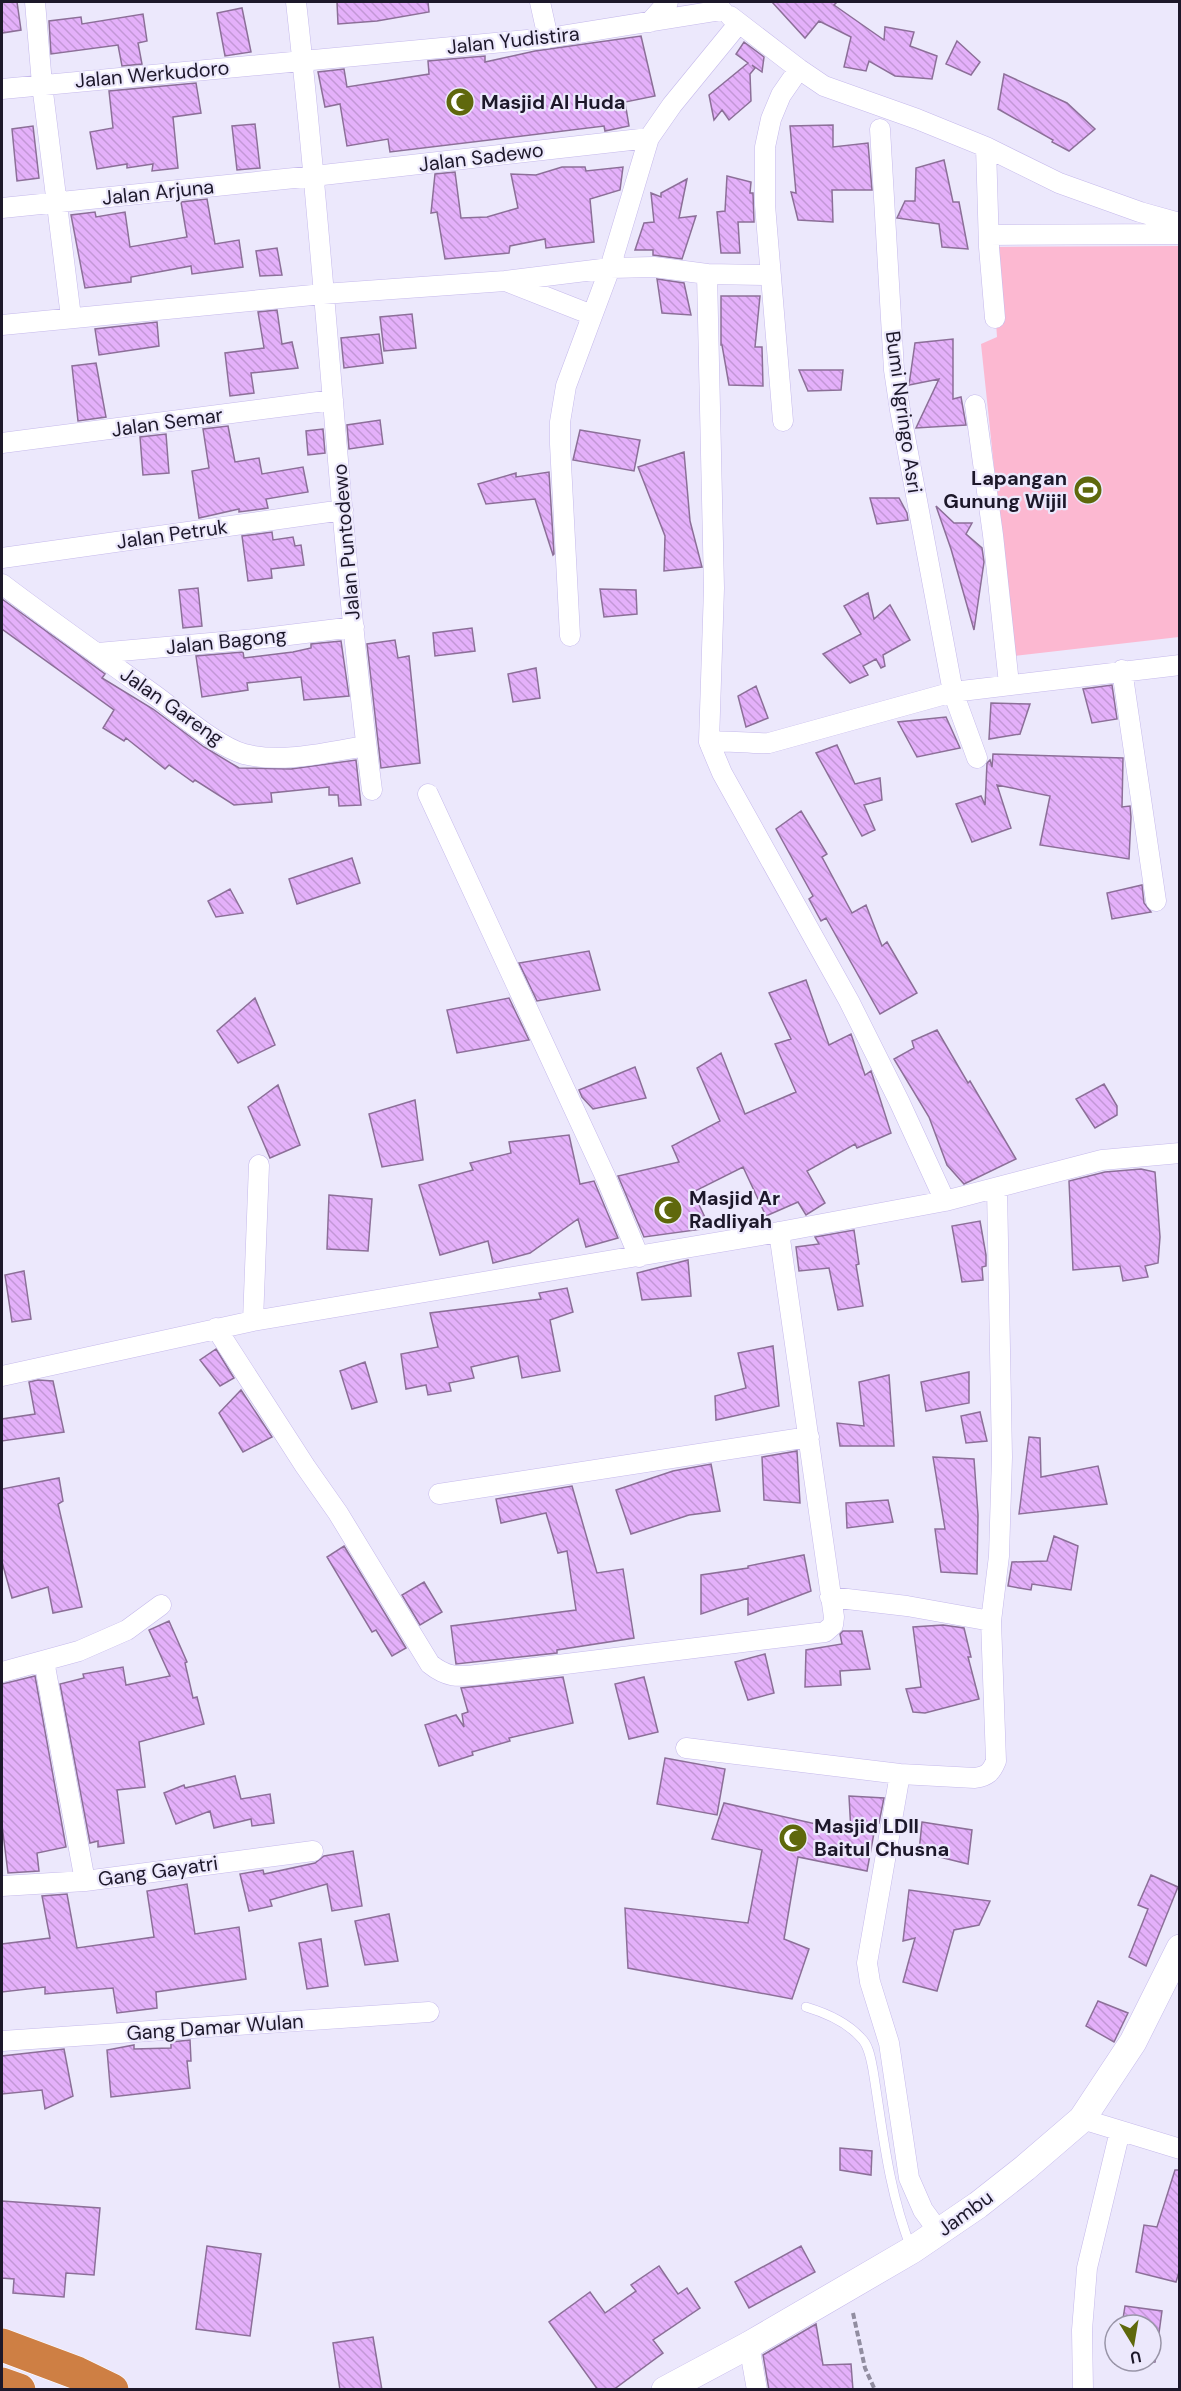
<svg xmlns="http://www.w3.org/2000/svg" width="1181" height="2391" viewBox="0 0 1181 2391" font-family="'DM Sans',sans-serif">
<style>
.park{fill:#fcb8d1}
.building{fill:url(#building-back-hatch);stroke:#8c6f98;stroke-width:1.5}
.lines{fill:none;stroke-linecap:round;stroke-linejoin:round}
.lane-casing{stroke:#c5b9eb;stroke-width:10}
.street-casing{stroke:#c5b9eb;stroke-width:21}
.secondary-casing{stroke:#c5b9eb;stroke-width:28}
.highway-casing{stroke:#fff;stroke-width:34}
.path{stroke:#918da0;stroke-width:4;stroke-dasharray:6 3;stroke-linecap:butt}
.lane{stroke:#fff;stroke-width:9}
.street{stroke:#fff;stroke-width:20}
.secondary{stroke:#fff;stroke-width:27}
.highway{stroke:#ce7f44;stroke-width:33}
.labels{text-anchor:middle;dominant-baseline:central;stroke-width:4.5;stroke-linejoin:round;paint-order:stroke}
.street-label{font-size:20px;fill:#1d182a;stroke:#ece8fc}
.poi-label{font-size:20px;font-weight:bold;fill:#1d182a;stroke:#ece8fc;text-anchor:start}
</style>
<defs>
<pattern id="building-back-hatch" width="6" height="6" patternUnits="userSpaceOnUse" patternTransform="scale(1.5)"><rect width="6" height="6" fill="#e4b0fa"/><path d="M-1 5l2 2M0 0l6 6M5-1l2 2" fill="none" stroke="#c397d6"/></pattern>
</defs>
<rect width="100%" height="100%" fill="#ece8fc"/>
<path class="park" d="M1179,246v391l-165,19 -33,-312 16,-7 -6,-90z"/>
<path class="building" d="M2,2h15l4,28 -19,3z
M337,2h91l1,10 -52,9 -39,3z
M772,2h65l-3,3 50,35 1,-13 29,5 -4,14 27,10 -5,23 -37,-3 -26,-15 -3,10 -22,-4 7,-30 -32,-16 -14,17z
M242,8l9,44 -26,4 -8,-43z
M143,14l4,27 -9,2 4,21 -20,2 -4,-21 -67,9 -2,-33 32,-4 1,7z
M641,36l14,60 -30,6 4,24 -24,5 -1,-5 -214,26 -2,-13 -41,7 -7,-42 -15,3 -7,-35 26,-3 3,18 82,-13 -1,-13 57,-5v6l50,-11z
M957,41l23,21 -9,13 -25,-11z
M744,42l20,15 -2,15 -10,-7 3,3 -5,6 1,27 -22,19 -7,-10 -8,10 -5,-25 39,-32 -12,-9z
M1004,74l63,29 28,26 -26,22 -17,-9 1,-2 -55,-31z
M196,83l5,30 -28,4 5,51 -26,3 1,-7 -26,4v-4l-30,5 -7,-37 23,-4 -4,-37z
M255,124l5,44 -23,2 -5,-44z
M833,125v22l35,-4 4,47h-40l1,32 -35,-2 -7,-28 5,1 -6,-67z
M33,126l6,52 -22,3 -5,-52z
M944,160l9,42h6l9,47 -26,-2 -3,-23 -42,-6 8,-17h10l1,-33z
M562,167h23l1,4 37,-4 -3,23 -30,9 4,43 -48,6 -1,-9 -35,7 -1,7 -64,6 -8,-47 -6,1 4,-39 20,-2 6,46 26,-1 31,-9 -7,-34 25,1z
M727,176l24,6 -1,11h3l1,29h-16l2,31h-19l-4,-41 8,-1z
M687,179l-8,39 17,-2 -14,43 -29,-4v-5h-18l9,-27 10,-1 -3,-29 10,4v-4z
M207,199l8,45 24,-4 4,27 -51,7 -1,-8 -60,11v5l-46,6 -14,-73 24,-3 1,5 29,-5 5,35 57,-10 -6,-35z
M277,248l5,27 -22,1 -4,-25z
M657,279l27,4 7,32 -29,-2z
M721,296h39l-5,51h7l1,39 -34,-1 -7,-40h-1z
M277,310l5,34 10,-2 6,26 -47,5 3,20 -24,3 -5,-43 39,-5 -6,-36z
M412,314l4,34 -32,3 -4,-34z
M157,322l2,24 -60,9 -4,-26z
M379,334l4,29 -39,5 -3,-30z
M953,339v60l8,-2 5,28 -50,3 23,-49 -30,6 6,-42z
M96,363l10,54 -28,4 -6,-55z
M799,370h44l-2,20 -33,1z
M380,420l3,24 -34,5 -2,-24z
M228,426l7,36 24,-4 3,16 41,-7 5,25 -42,7 2,9 -29,4v-3l-40,9 -7,-47 17,-3 -6,-39z
M323,429l2,24 -17,2 -2,-24z
M580,430l60,10 -6,31 -61,-11z
M166,434l3,39 -26,2 -3,-38z
M684,452l6,69 12,46 -38,4 1,-35 -27,-69z
M549,472l5,82 -1,1 -18,-56 -49,5 -8,-20 38,-11v4z
M870,498h29l8,15 1,7 -31,4z
M936,506l18,17h18l-6,11 16,14 2,14 -10,68 -23,-81z
M272,532l1,8 20,-3 2,9 6,-1 3,20 -33,4 1,9 -24,3 -6,-45z
M198,588l4,38 -19,2 -4,-38z
M600,589l36,1 1,24 -33,3z
M868,593l6,26 16,-14 20,35 -27,15 2,11 -4,2 -5,-9 -13,7 5,9 -18,8 -27,-29 38,-20 -17,-28z
M2,599l103,75 -3,4 51,31 51,38 35,21 52,1 65,-9 5,45 -22,1 -1,-11h-9v-8l-58,6 1,9 -38,3 -39,-25 -2,2 -24,-17 -4,4 -39,-31 -2,3 -21,-13 11,-18 -112,-81z
M472,628l3,23 -40,5 -2,-23z
M395,640l3,18 11,-2 11,107 -39,5 -14,-124z
M341,641l8,55 -45,4 -3,-23 -54,6 1,7 -46,7 -6,-41 47,-4 1,6 49,-6 18,-4v-4z
M536,668l4,30 -27,4 -5,-28z
M1112,685l5,34 -25,4 -9,-34z
M756,686l12,32 -22,9 -8,-31z
M991,703l39,1 -10,30 -31,5z
M946,717l14,31 -43,9 -19,-35z
M837,745l18,39 25,-6 2,22 -18,5 11,25 -13,6 -46,-83z
M993,754l130,4 -1,49 8,-1 1,11 -2,42 -89,-14 10,-49 -53,-11 14,43 -39,14 -16,-38 25,-8 4,9 2,-42 3,-3 2,7z
M801,811l26,43 -5,3 30,56 14,-8 16,41 5,-4 30,51 -37,21 -54,-96 -5,3 -12,-22 4,-3 -37,-67z
M352,858l8,25 -63,21 -8,-25z
M1142,885l2,18 7,9 -39,7 -5,-26z
M230,889l13,24 -27,4 -8,-16z
M589,951l11,39 -63,11 -18,-38z
M806,980l23,65 22,-11 14,41 6,-4 2,6 18,56 -34,15 -2,-4 -48,27 18,32 -19,12 -8,-13 -32,14 -23,-49 -50,25 17,36 -66,9 -26,-61 61,-14 -7,-16 48,-25 -23,-53 24,-15 24,61 51,-22 -21,-48 16,-5 -22,-46z
M255,998l20,47 -37,18 -21,-32z
M509,998l20,42 -72,13 -10,-43z
M937,1030l31,53 2,-2 46,78 -52,25 -17,-19 -18,-48 -35,-58 20,-11 -2,-7z
M635,1067l11,31 -53,11 -11,-12 -3,-7z
M1104,1084l13,22v9l-22,13 -19,-29z
M278,1085l22,60 -30,13 -22,-51z
M415,1100l8,60 -41,7 -13,-53z
M569,1135l11,49 14,-3 24,57 -32,9 -8,-28 -48,34 -37,10 -5,-22 -48,14 -21,-70 54,-15 -3,-7 41,-10 -2,-11z
M1141,1169l14,3 5,65 -2,26 -13,3 3,11 -25,4 -3,-15 -47,4 -4,-89 36,-9z
M329,1195l43,4 -4,52 -41,-2z
M980,1221l6,34v11l-4,1 1,13 -21,2 -10,-56z
M854,1230l5,34 -3,1 7,41 -25,4 -9,-42 -30,3 -3,-24 23,-3 -4,-7z
M688,1260l3,36 -49,4 -5,-27z
M24,1271l7,48 -19,3 -7,-47z
M567,1288l6,24 -23,8 10,51 -38,7 -4,-22 -47,11 3,11 -25,5 2,8 -23,4 -2,-10 -20,4 -5,-35 37,-7 -8,-34 111,-14 -2,-6z
M773,1346l6,60 -63,14 -1,-24 31,-8 -8,-35z
M216,1349l18,29 -14,8 -20,-26z
M365,1362l12,40 -25,7 -12,-38z
M969,1372v31l-43,8 -5,-29z
M889,1375l5,71h-54l-3,-23 27,3 -5,-44z
M38,1380l15,1 11,51 -62,9v-22l33,-5 -6,-32z
M241,1390l31,47 -29,15 -24,-39z
M980,1412l7,29 -21,2 -5,-27z
M1029,1437l11,1 1,39 57,-11 9,38 -88,10z
M797,1451l3,52 -36,-3 -2,-43z
M933,1457l41,2 4,56 -1,59 -36,-2 -6,-43h10z
M711,1464l9,47 -31,4 -58,19 -15,-44 57,-19z
M59,1478l4,23 -5,3 24,103 -29,6 -5,-26 -36,11 -10,-36v-73z
M572,1486l25,87 26,-4 11,69 -77,12v3l-101,11 -5,-38 125,-16 -9,-59 -9,2 -12,-40 -45,10 -5,-24z
M888,1500l5,22 -46,6 -1,-25z
M1054,1536l24,10 -7,44 -39,-6 -1,6 -23,-4 4,-24 35,-1z
M344,1546l62,102 -14,8 -16,-26 -4,2 -45,-75z
M804,1555l7,36 -63,24v-17l-47,16v-39l47,-7v-2z
M424,1582l18,30 -22,13 -18,-30z
M169,1621l18,41 -2,1 8,35 4,-1 7,27 -65,18 6,45 -28,3 7,53 -26,4v-6l-8,2 -30,-159 24,-6 -1,-4 40,-7 3,18 44,-9 -21,-46z
M943,1625l21,3 7,29h-3l11,42 -54,14 -12,-1 -7,-23 15,-2 -8,-60z
M843,1631h19l8,38 -30,2 1,14 -36,2 1,-37 36,-6 -2,-10z
M765,1654l9,39 -26,7 -13,-38z
M35,1676l31,171 -29,6 2,18 -31,2 -6,-48v-141z
M563,1677l10,46 -64,15 1,3 -38,11 1,3 -34,11 -14,-41 31,-10 8,12 -2,-13 6,-2 -7,-24z
M644,1677l14,55 -29,7 -14,-55z
M665,1758l60,11 -8,46 -60,-11z
M235,1776l6,23 29,-5 4,29 -22,3 -1,-7 -37,9 -4,-17 -34,13 -12,-31 20,-8 1,3z
M849,1796l35,2 -5,25 -3,-1 -9,49 -69,-14 -14,82 25,10 -17,50 -164,-31 -3,-60 123,15 14,-73 -50,-11 12,-36 127,29z
M922,1822l50,8 -4,34 -49,-12z
M353,1851l9,55 -30,5 -5,-27 -57,16 2,6 -23,5 -9,-37 23,-4 1,4 51,-11 9,-7z
M1151,1875l27,12 -32,79 -17,-9 19,-48 -10,-4z
M187,1884l8,50 44,-7 7,52 -90,13 1,16 -40,5 -4,-25 -68,6v-7l-43,5v-48l48,-6 -8,-42 25,-2 10,54 77,-11 -7,-46z
M909,1890l81,11 -11,24 -25,5 -17,61 -34,-9 12,-44 -12,3z
M389,1914l9,47 -33,4 -10,-44z
M321,1939l7,47 -21,3 -8,-46z
M1098,2001l30,12 -14,29 -28,-16z
M190,2040l1,21h-4l3,27 -79,9 -4,-47 27,-5v4l37,-1v-6z
M64,2049l9,47 -28,13 -3,-19 -40,4v-38z
M840,2148l32,3 -1,24 -31,-5z
M1175,2170h4v102l-3,10 -40,-10 8,-47 13,2z
M2,2201l98,7 -6,67 -28,-2 -2,24 -51,-4 1,-14 -12,-1z
M207,2246l54,8 -11,82 -54,-7z
M801,2246l14,26 -66,36 -14,-26z
M659,2266l19,28 9,-6 13,20 -47,32 10,13 -50,37h-15l-49,-68 41,-30 15,21 31,-22 -5,-6z
M1125,2306l37,5 -7,51 -40,2 1,-3h35v-36h-29z
M816,2324l7,41 28,-1 2,26h-84l-6,-35z
M373,2337l9,53h-42l-7,-47z"/>
<g class="lines">
<g class="lane-casing">
<path id="lane" d="M806,2007c20,6 41,15 55,31 8,7 10,22 12,32 10,62 15,119 38,178"/>
</g>
<g class="street-casing">
<path id="street" d="M35,2l7,82 29,233
M296,2c30,262 42,526 76,788
M540,2l8,36
M730,16l69,53 25,17 93,33 69,28 73,36 81,29 40,11
M650,22l18,-20
M2,89l546,-51 174,-28
M880,129l14,241 6,40 53,282 24,66
M986,147l3,100 6,71
M2,208l312,-32 335,-38
M989,235l191,-1
M707,274l64,1
M508,282l84,33
M2,325l321,-31 182,-13 105,-13 44,-1 53,7 7,314 -5,154 13,31 127,228 50,100 46,100
M975,405l18,130 16,149
M783,421l-18,-216v-58l6,-28 10,-24 18,-26
M2,443l331,-43
M2,558l341,-48
M2,584c50,38 103,75 154,112 23,17 62,51 88,58 40,10 82,-2 122,-8
M570,636l-10,-192v-22l6,-36 44,-118 39,-130 23,-33 67,-82
M98,653l158,-14 98,-12
M1122,670l34,231
M709,742c20,-2 40,2 60,1l184,-51 227,-27
M428,794l178,384 33,79
M253,1321l6,-156
M216,1328l89,138 33,47 92,151c20,16 31,12 55,10l340,-42 8,-7 1,-8 -55,-385
M2,1376l251,-55 526,-89 166,-31 157,-41 78,-7
M439,1494l370,-57
M830,1597l77,9 84,15
M44,1661l41,220
M2,1672l77,-21 48,-21 34,-25
M686,1748l214,26 75,4c12,-2 16,-5 21,-17l-5,-140 8,-65 3,-99 -5,-269
M900,1774l-33,189 3,19 19,61 20,135 14,32 16,22
M2,1886l83,-5 228,-30
M2,2041l427,-29
M1082,2119l98,30
M749,2345l8,45
M1083,2390l-1,-60 5,-62 33,-137"/>
</g>
<g class="secondary-casing">
<path id="secondary" d="M665,2390l84,-45 163,-95 66,-45 47,-37 57,-49 51,-77 47,-94"/>
</g>
<g class="highway-casing">
<path id="highway" d="M2,2345l75,28 35,17
M2,2384l17,6"/>
</g>
<path class="path" d="M853,2313l12,55 10,22"/>
<use href="#lane" class="lane"/>
<use href="#street" class="street"/>
<use href="#secondary" class="secondary"/>
<use href="#highway" class="highway"/>
</g>
<defs>
<g id="mosque-disc" transform="scale(1.5)"><circle r="9.5" fill="#5f680c" stroke="#ece8fc"/><path d="M3.5-4.9A6 6 0 1 0 3.5 4.9A5 5 0 1 1 3.5-4.9Z" fill="#fff"/></g>
<g id="stadium-disc" transform="scale(1.5)"><circle r="9.5" fill="#5f680c" stroke="#ece8fc"/><path d="M0-5a6.5 5 0 1 0 0 10a6.5 5 0 1 0 0-10ZM-3.5-1.8h7v3.6h-7Z" fill="#fff"/></g>
</defs>
<g fill-rule="evenodd">
<use href="#mosque-disc" x="460" y="102"/>
<use href="#stadium-disc" x="1088" y="490"/>
<use href="#mosque-disc" x="668" y="1210"/>
<use href="#mosque-disc" x="793" y="1838"/>
</g>
<g class="labels">
<g class="street-label">
<text transform="translate(513 40) rotate(-6)">Jalan Yudistira</text>
<text transform="translate(152 74) rotate(-5)">Jalan Werkudoro</text>
<text transform="translate(481 157) rotate(-7)">Jalan Sadewo</text>
<text transform="translate(158 192) rotate(-6)">Jalan Arjuna</text>
<text transform="translate(904 412) rotate(82)">Bumi Ngringo Asri</text>
<text transform="translate(167 422) rotate(-8)">Jalan Semar</text>
<text transform="translate(172 534) rotate(-8)">Jalan Petruk</text>
<text transform="translate(346 542) rotate(-95)">Jalan Puntodewo</text>
<text transform="translate(226 641) rotate(-6)">Jalan Bagong</text>
<text transform="translate(172 706) rotate(35)">Jalan Gareng</text>
<text transform="translate(158 1871) rotate(-8)">Gang Gayatri</text>
<text transform="translate(215 2027) rotate(-4)">Gang Damar Wulan</text>
<text transform="translate(965 2213) rotate(-36)">Jambu</text>
</g>
<g class="poi-label">
<text x="481" y="102">Masjid Al Huda</text>
<text x="1067" y="478" text-anchor="end">Lapangan<tspan x="1067" dy="23">Gunung Wijil</tspan></text>
<text x="689" y="1198">Masjid Ar<tspan x="689" dy="23">Radliyah</tspan></text>
<text x="814" y="1826">Masjid LDII<tspan x="814" dy="23">Baitul Chusna</tspan></text>
</g>
</g>
<rect width="1181" height="2391" fill="none" stroke="#1d182a" stroke-width="6"/>
<g transform="translate(1133 2343) rotate(169)"><circle r="28" fill="#ece8fc" stroke="#9995a8" stroke-width="1.5"/>
<path d="M0-4.5L10 22L0 15L-10 22Z" fill="#5f680c"/>
<text y="-9" font-size="16" font-weight="bold" text-anchor="middle" fill="#1d182a">U</text>
</g>
</svg>
